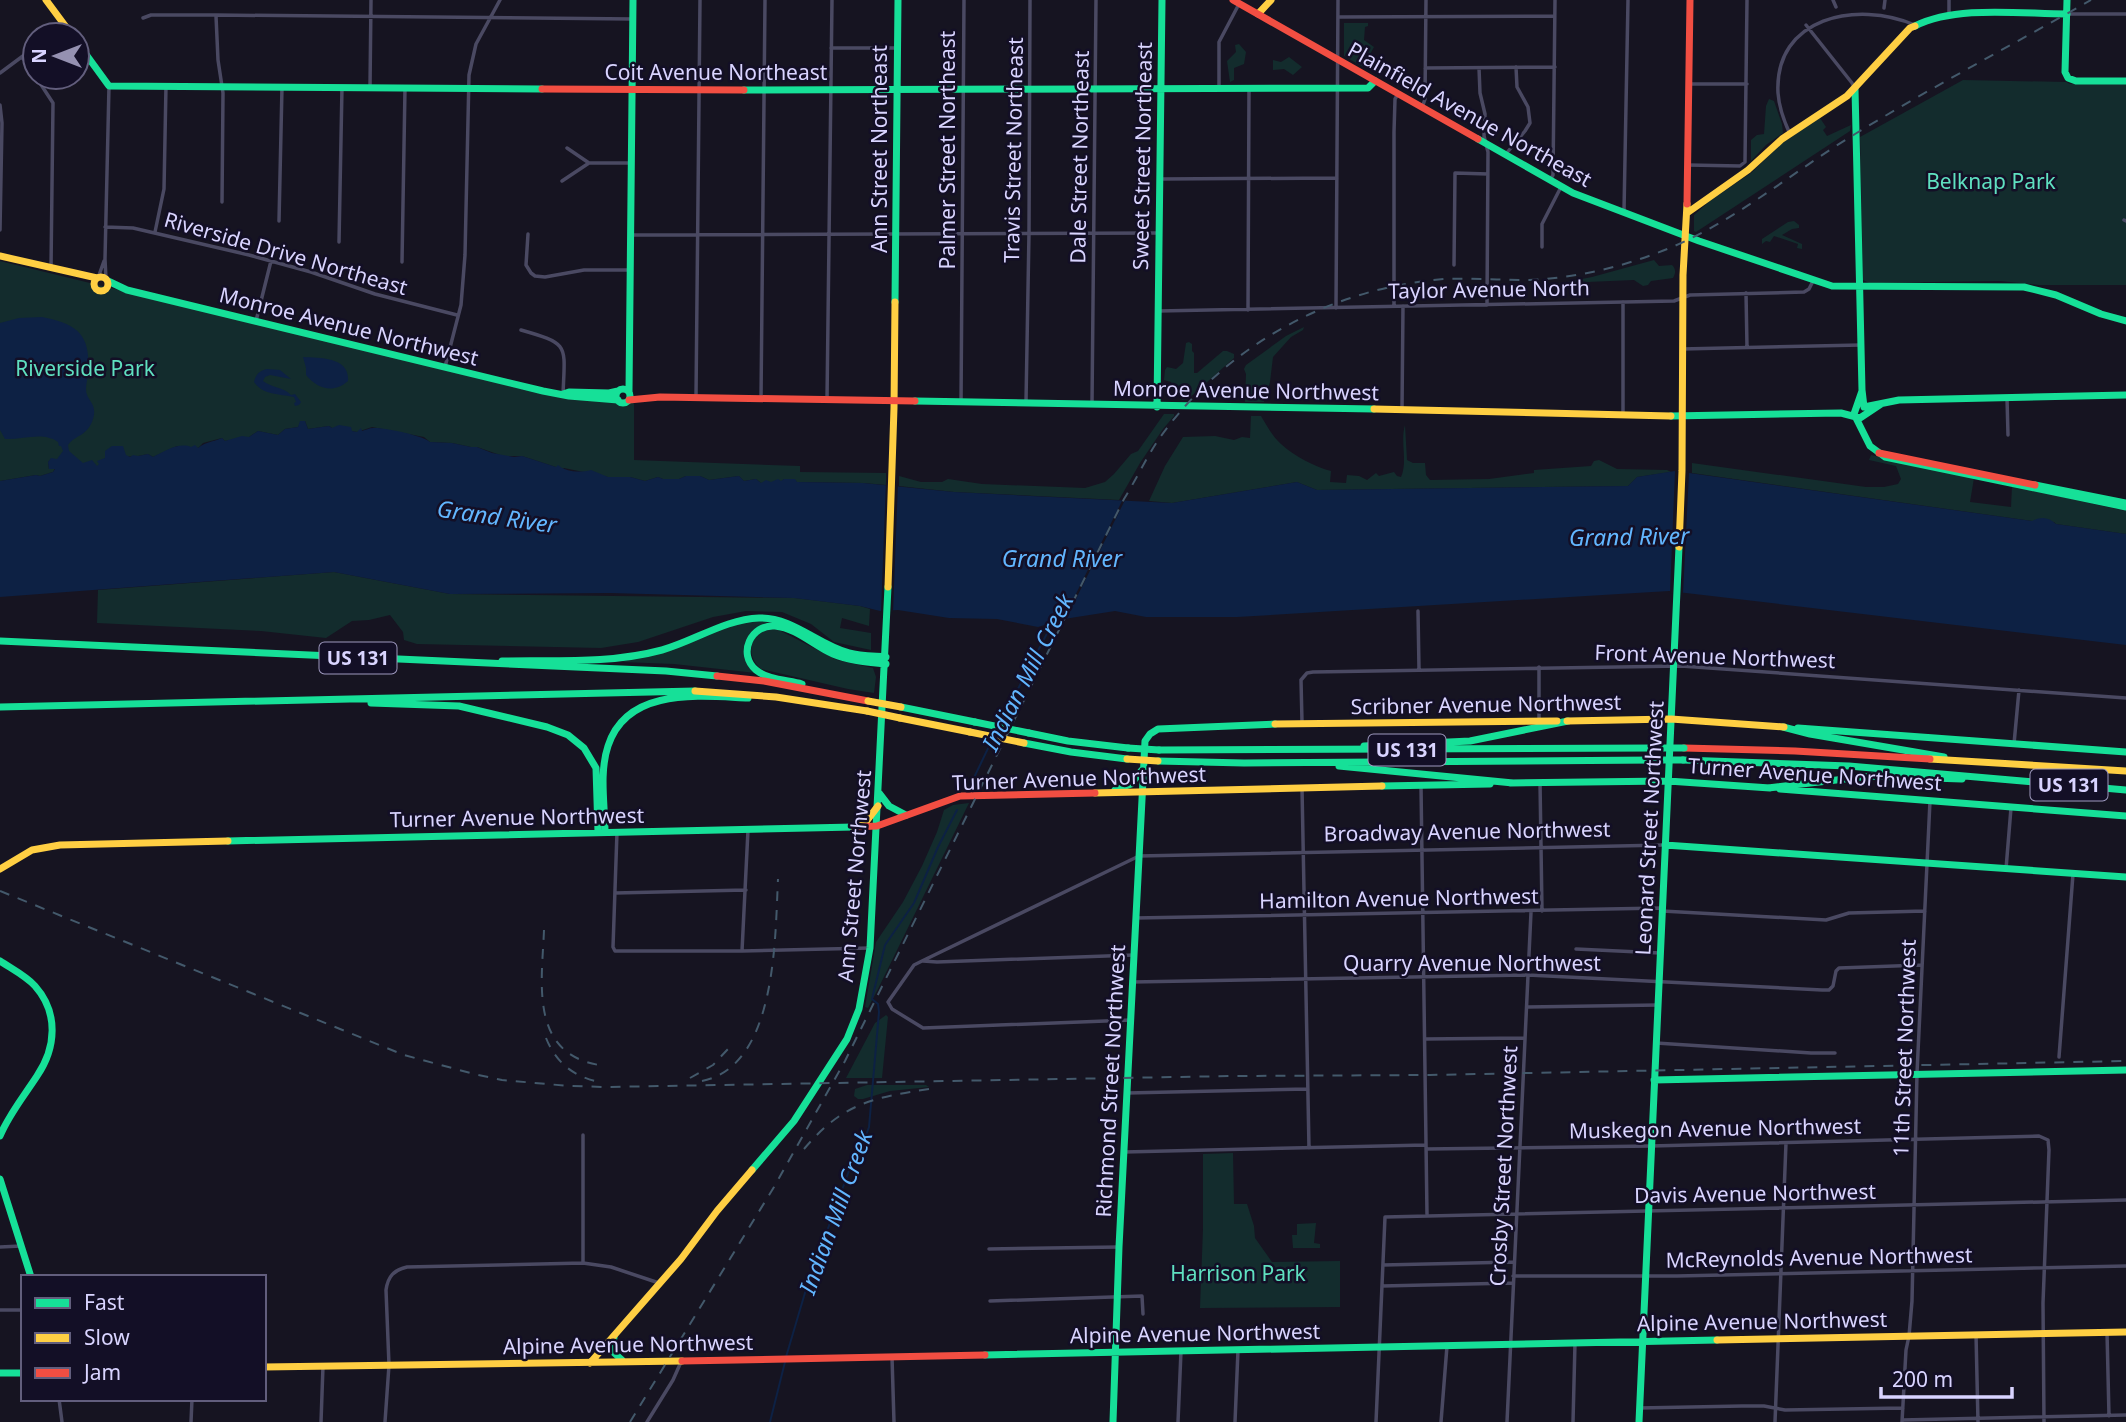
<svg xmlns="http://www.w3.org/2000/svg" width="2126" height="1422" viewBox="0 0 2126 1422" font-family="'Noto Sans',sans-serif">
<style>
.green{fill:#132c2d}
.water{fill:#0d2144}
.pier{fill:#161421}
.lines{fill:none;stroke-linecap:round;stroke-linejoin:round}
.stream{stroke:#0d2144;stroke-width:2}
.street{stroke:#4a4962;stroke-width:3.5}
.fast{stroke:#16e098;stroke-width:7}
.slow{stroke:#ffcf43;stroke-width:7}
.jam{stroke:#f24e42;stroke-width:7}
.rail{stroke:#43596b;stroke-width:2;stroke-dasharray:10 9;stroke-linecap:butt}
.fast-bridge{stroke:#16e098;stroke-width:7}
.slow-bridge{stroke:#ffcf43;stroke-width:7}
.labels{text-anchor:middle;dominant-baseline:central;stroke-width:5;stroke-linejoin:round;paint-order:stroke}
.shield{fill:#130f26;stroke:#9e99be;stroke-width:2}
.shield-label{font-size:19px;font-weight:bold;fill:#d9d4ff}
.street-label{font-size:21px;fill:#d9d4ff;stroke:#130f26}
.park-label{font-size:21px;fill:#5fe0c0;stroke:#130f26}
.water-label{font-size:23px;font-style:italic;fill:#62b6ff;stroke:#130f26}
</style>
<rect width="100%" height="100%" fill="#161421"/>
<path class="green" d="M1344,23h24v3l-3,1 -1,13 10,7 -11,20 -19,-11z
M1239,44l7,8 -2,12 -10,4v12l-4,2 -3,-21 9,-9 -1,-7z
M1289,57l13,10 -9,8 -9,-6 -11,1v-10l8,2z
M1963,80l103,2 4,2 56,-1v202h-87l-39,-4 -131,2 -6,-3 -3,-143z
M1769,99l5,2 8,23 1,9 -17,12 -15,16v-21l6,-5 7,-1 2,-28z
M1820,118l6,9 -3,3 4,6 24,-11 -1,6 -154,101 -2,-1v-16l17,-15 40,-27 30,-29z
M1794,221l5,4v3l-7,1 -10,6 20,9v5l-5,-1 1,-4 -24,-8 -4,6 -4,-1 -4,3v-5l26,-17z
M1654,260l5,6 13,-1c4,4 4,8 1,13l-22,3 -3,4 -5,1 -9,-6 -47,2 -1,3 -39,1 45,-9z
M0,261l544,133 19,4 47,1 12,5 10,-3 2,3v56l166,6v6l86,1v12l-23,-2 -66,-1 -3,-2 -10,-1 -3,3 -20,1 -5,-4 -12,2 -5,-5 -30,4 -9,-4h-14l-7,3h-16l-5,-2 -13,4 -15,-4h-22l-44,-9 -2,1 -40,-13h-19l-26,-9h-6l-19,-4 -22,-1 -6,-5 -52,-10 -15,5 -25,-4 -3,-2 -21,3 -3,-8h-4l-3,6 -13,2 -7,6 -20,-4 -9,6 -24,4 -3,-3 -19,5 -5,5 -21,-2 -24,11 -5,-3 -10,2 -33,2 -8,9 -46,-8 -3,3 1,7 6,-1 -2,4 -13,4 -4,-1 -36,6z
M1304,327l-1,3 -12,7 -18,20 -3,25 -6,20h-19l1,-28 -2,-5 2,-4 40,-29z
M1189,342l3,2v7l2,2v20h3l26,-22h4l7,3v4l-47,42h-5l-11,-18 -7,-2 1,-10 2,-3 9,2 7,-6 3,-20z
M1164,414h10v2l-11,13 -23,34 -21,37 -165,-8 -55,-6v-10l22,6h21l6,-3 34,5 103,4 20,-6 9,-8 17,-20 7,-3z
M1251,416h10c6,10 12,21 20,28 13,12 34,23 50,27l-1,11 16,1 1,-8 12,1 8,4 9,-7 3,3 15,-4 3,4 4,1c7,-16 -1,-35 4,-52l2,35 6,3h12l1,12 4,5 59,-1 45,-6v-3l57,-4 3,-5 5,-1 18,9 50,1 4,2 -34,5 -9,9 -311,4 -20,-8 -125,21 -23,-2 16,-35 18,-29 32,-1 19,4 8,-3 8,1z
M1871,455l103,23 -4,24 41,5 1,-21 114,25v23l-70,-10 -2,-2 -22,-1 -340,-48v-10l174,24h18l14,-3 3,-5 -5,-13 -27,-6z
M334,572l116,22 345,4 65,8 10,3 -1,17 -27,-8 -2,10 31,5v17l-37,-8 -23,-18 -29,-12 -36,-1 -33,6 -75,25 -37,6 -184,-4 -13,-4 -1,-8 -13,-17 -21,5 -17,1 -26,17 -65,-7 -164,-8 1,-33z
M757,620l15,2 -7,1 -19,19 10,31 -82,-9 -52,-2 111,-37z
M770,629l9,1 58,30 36,8 3,9 -2,16 -26,-4 -87,-20c-16,-14 -12,-35 9,-40z
M969,803l-91,186 -10,19 -3,-1 11,-65 27,-40 19,-36 15,-34 7,-22 9,-5z
M886,1015l2,2 -6,61h-36l29,-55z
M867,1085h59l3,2 -39,4 -27,8h-5l-4,-3 1,-7z
M1233,1153l1,51h13l7,22 1,12 17,24 68,-1v46l-140,1 3,-79v-75z
M1316,1223l-2,20 6,1v4h-27l-1,-13h5v-11z"/>
<path class="water" d="M42,317c35,7 49,17 46,55 0,6 -2,11 -2,17 0,12 12,14 7,30 -5,17 -18,16 -25,26l1,6 14,12 9,-3 5,6 2,-2 -2,-3 8,-3v-7l7,-5h11l3,9 4,2 3,-2 5,1 10,-2 5,3c12,-6 26,-15 38,-10l4,-2 3,3c7,-6 15,-6 24,-10l3,3 17,-5 7,1 9,-6 20,4 7,-6 13,-2 2,-6h5l3,8 21,-3 3,2 7,-3 12,2 1,4 5,1 4,-4 1,3c4,-1 7,-3 11,-3 9,-1 49,7 57,14l22,1 19,4h6l15,6 22,4 8,-1 34,11 2,-2c7,7 23,8 33,5l17,7h22l15,4 13,-4 5,2h16l7,-3h14l9,4 30,-4 5,5 12,-2 5,4 5,-3 5,2 7,-3 3,2 3,-2h11l2,3 66,1 91,9 218,11 125,-21 20,8 311,-4 9,-9 38,-6 357,50c9,-5 17,-4 24,3l70,10v111l-457,-54 -432,26h-91l-31,-6 -51,8 -26,8 -41,-8 -48,-1 -51,-8 -18,1 -20,-5 -66,-8 -184,-5 -160,1 -116,-22 -334,25v-116l36,-6 4,1 13,-4 2,-3h-6l-1,-7 3,-4 6,1 6,-8 -2,-5h-2l-1,-4c-15,-11 -36,-2 -53,-3l-5,-9v-107l19,-5z
M303,357c17,1 47,0 45,24 -15,13 -30,8 -42,-6v-7z
M267,369l13,1 11,9 -21,-4 -5,2 -2,4c9,7 21,6 28,14l4,-1 6,8 -2,3 -4,1 -1,-3 2,-1 -2,-5c-15,-3 -31,-2 -40,-15 2,-8 5,-11 13,-13z"/>
<path class="pier" d="M1675,471l14,1 -6,122 -13,-1z
M886,481l12,2 -5,130 -12,-1z
M1123,499l2,1 -61,123 -3,1z"/>
<g class="lines">
<path class="stream" d="M999,725l54,-103
M970,786l22,-46
M786,1357l21,-71 47,-129 10,-16 5,-14 10,-115 -1,-8 -6,-5 13,-54 29,-42 24,-56 19,-37
M770,1422l15,-60"/>
<path class="street" d="M1833,0l3,7
M1884,8l1,-8
M2067,14h59
M1949,15v-15
M216,16l2,44 5,33 -1,109
M1338,17l217,-1
M143,18l8,-3h65l417,4
M1806,25l46,58 3,6
M53,35l12,-9
M831,48h66
M22,57l13,18
M1425,68l130,-1
M1479,68l1,25 5,21 -1,22 4,16 -1,153
M0,73l35,-26
M36,77l17,26 -2,165
M1689,84h58
M370,87l1,-87
M1219,87v-45l20,-38
M0,105l2,18 -2,107
M1422,108l3,-9 1,-99
M1790,134c-6,-13 -11,-26 -12,-41 -4,-76 79,-93 137,-68
M567,148l22,15
M1505,155l20,-24 5,-8 -2,-16 -11,-20 -1,-20
M589,163h42
M1688,165l52,1 5,-4 2,-162
M1161,179l176,-1
M1550,180l3,-5 2,-175
M562,181l27,-18
M1624,211l4,-211
M2124,220l2,1
M279,221l3,-134
M105,227l28,1 116,27 62,17 64,22 82,21
M155,232l9,-43 2,-103
M528,234l-2,31 5,8 4,3 10,1 39,-7h46
M630,235l529,-2
M339,242l3,-155
M1542,247v-23l19,-37
M402,262l3,-174
M1454,265l1,-92 33,1
M98,278l6,-17
M106,279l-1,-20 4,-173
M1746,293l1,54
M1394,306v-174l1,-33 3,-5
M1336,308l2,-308
M1248,310l1,-222
M1158,311l516,-10 16,-6 114,-3 5,-3 4,-8
M256,321l15,-60
M521,330c49,14 44,14 42,64
M1682,349l179,-4
M445,367l16,-62 4,-50 4,-180 7,-31 24,-44
M696,397l4,-397
M2007,398l1,37
M761,399l4,-399
M827,400l5,-400
M1026,402l3,-169 1,-233
M961,403l3,-403
M1092,404l4,-404
M1402,409l1,-103
M1623,414v-112
M1418,611l1,58
M1539,667v54
M1302,722l-1,-42 6,-7 6,-1 368,-6 445,32
M2014,744l5,-54
M1540,782l2,129
M1421,786l6,428
M1302,788l7,360
M617,832l-4,115 2,4h127l128,-3
M2006,869l5,-61
M615,893l131,-3
M1662,911l164,9 23,-7 76,-2
M1135,918l527,-10
M1576,949l84,4
M742,951l6,-121
M923,961l14,1 197,-7
M1132,982l396,-7 294,15h7l4,-4 3,-15 3,-3 83,-3
M1527,1007l131,-2
M1131,1020l-208,8 -31,-19 -4,-7 26,-37 8,-4 217,-105 526,-11
M1425,1039l100,-1
M1656,1043l155,10h24
M2059,1057l14,-183
M1127,1093l181,-4
M583,1135v127
M1426,1149l225,-3 388,-10 9,4 1,10 -6,153 1,119
M1124,1152l302,-7
M0,1247l21,-1
M989,1249l130,-2
M1383,1265l131,-3
M1513,1276h164l449,-10
M1382,1286l131,-3
M990,1301l152,-5 1,18
M0,1310h23
M2107,1332l2,84
M1976,1334l2,88
M892,1357l2,65
M59,1399l3,23
M1639,1408l103,-2h22l21,4 118,-2
M1902,1420l224,-5
M191,1422l1,-23
M321,1422l2,-56
M385,1422l4,-57 -3,-75c2,-14 8,-20 21,-23l176,-4 28,4 48,16
M647,1422l26,-42 8,-18
M1178,1422l3,-71
M1235,1422l3,-72
M1376,1422l9,-205 741,-17
M1441,1422l6,-76
M1507,1422l24,-510
M1573,1422l2,-79
M1775,1422l11,-279
M1902,1422l4,-72 3,-14 3,-35 5,-228 13,-272"/>
<path class="fast" d="M2067,0l-2,72 3,6 8,3h50
M1915,26c42,-21 106,-12 152,-12
M77,42l32,44 433,3
M1855,89l7,301 2,17 35,-7 227,-5
M744,90l624,-2 7,-7
M1478,139l95,54 126,48 133,45 192,1 32,8 45,19 25,7
M108,281l19,9 416,101 26,5 49,4
M895,302l3,-302
M616 396a7 7 0 1 1 14 0a7 7 0 1 1-14 0Z
M629,391l4,-391
M1862,391l-8,23 16,32 15,11 241,50
M563,394l6,-2 40,1 9,-2
M915,401l459,8
M1157,407l5,-407
M1671,416l170,-3 19,5 21,-14
M2035,485l91,18
M0,641l666,30 51,5
M502,661c54,-1 108,3 160,-11 32,-9 64,-31 97,-32 34,-1 59,27 90,35 11,3 25,3 37,4
M802,684c-14,-4 -34,-4 -46,-14 -19,-16 -5,-46 19,-44 22,2 39,20 58,28 17,7 35,8 53,10
M371,703l88,3 88,21 21,8 16,13 12,20 2,64
M0,707l695,-16
M901,707l74,15
M1783,727l27,7 134,23
M1798,728l328,24
M1029,733l39,8 60,7
M1024,743l47,9 56,7
M1364,746l106,-5 98,-20
M1159,750l497,-2
M1683,760l166,6 277,24
M1158,761l86,2 411,-3
M1339,766l174,17
M1510,783l158,-2 102,7
M1382,786l108,-2
M1768,788l103,-12 91,3
M1780,789l346,27
M1115,790l16,-6 11,-14
M879,793l10,13 17,9
M605,832c0,-27 -6,-59 3,-86 19,-59 91,-50 140,-48
M228,841l626,-14
M1665,845l461,32
M0,961c12,8 26,15 35,25 24,27 21,62 2,90 -13,20 -28,38 -37,60
M1654,1080l472,-10
M752,1170l42,-49 53,-82 12,-30 11,-61 18,-361
M0,1179l31,98
M614,1337l-2,14 10,9
M985,1355l732,-15
M0,1373h23
M1113,1422l6,-175 26,-506 5,-7 8,-5 117,-5
M1639,1422l40,-875"/>
<path class="slow" d="M46,0l26,35
M1258,14l13,-14
M1687,213l61,-43 34,-31 65,-43 63,-68 5,-2
M0,256l97,22
M94 284a7 7 0 1 1 14 0a7 7 0 1 1-14 0Z
M1374,409l297,7
M1679,547l3,-76 1,-196 4,-71
M888,587l6,-179 1,-106
M695,691l81,6 91,14
M900,718l70,14
M1567,721l104,-2 113,8
M1275,724l282,-3
M1930,759l196,12
M1095,793l287,-7
M858,826l7,-3 13,-17
M0,869l32,-19 28,-5 168,-4
M1717,1340l409,-8
M590,1363l91,-104 36,-48 35,-41
M264,1367l418,-6"/>
<path class="jam" d="M1233,0l245,139
M542,89l202,1
M1687,204l3,-204
M629,400l31,-3 255,4
M1879,453l156,32
M717,676l47,5 104,20
M1684,748l111,3 135,8
M854,827l23,-1 83,-30 135,-3
M682,1361l303,-6"/>
<path class="rail" d="M0,891l404,164 70,19 28,6 67,6 37,1 626,-11 198,-1 696,-14
M544,930c-2,52 -15,123 55,135
M546,1038c10,25 28,39 54,44
M690,1078l23,-13 15,-16
M702,1081c75,-15 73,-143 76,-202
M804,1149c39,-46 68,-51 125,-60
M630,1422l144,-235 71,-126 279,-562c13,-21 23,-43 37,-63 66,-91 172,-149 284,-157 28,-1 56,1 84,1 49,-2 98,-14 143,-33 66,-28 122,-76 183,-113 77,-47 157,-89 236,-134"/>
<path class="fast-bridge" d="M975,722l54,11
M1128,748l31,2
M1656,748h28
M1655,760h28"/>
<path class="slow-bridge" d="M868,701l33,6
M867,711l33,7
M970,732l54,11
M1127,759l31,2"/>
</g>
<g class="labels">
<g class="shield">
<rect x="319.5" y="642.5" width="77" height="31" rx="5"/>
<rect x="1368.5" y="734.5" width="77" height="31" rx="5"/>
<rect x="2030.5" y="769.5" width="77" height="31" rx="5"/>
</g>
<g class="shield-label">
<text x="358" y="658">US 131</text>
<text x="1407" y="750">US 131</text>
<text x="2069" y="785">US 131</text>
</g>
<g class="street-label">
<text x="716" y="72">Coit Avenue Northeast</text>
<text transform="translate(1470 114) rotate(29)">Plainfield Avenue Northeast</text>
<text transform="translate(879 149) rotate(-90)">Ann Street Northeast</text>
<text transform="translate(947 150) rotate(-90)">Palmer Street Northeast</text>
<text transform="translate(1013 150) rotate(-89)">Travis Street Northeast</text>
<text transform="translate(1142 156) rotate(-89)">Sweet Street Northeast</text>
<text transform="translate(1079 157) rotate(-89)">Dale Street Northeast</text>
<text transform="translate(286 253) rotate(16)">Riverside Drive Northeast</text>
<text transform="translate(1489 289) rotate(-1)">Taylor Avenue North</text>
<text transform="translate(349 326) rotate(14)">Monroe Avenue Northwest</text>
<text transform="translate(1246 390) rotate(1)">Monroe Avenue Northwest</text>
<text transform="translate(1715 656) rotate(2)">Front Avenue Northwest</text>
<text transform="translate(1486 704) rotate(-1)">Scribner Avenue Northwest</text>
<text transform="translate(1815 774) rotate(4)">Turner Avenue Northwest</text>
<text transform="translate(1079 778) rotate(-2)">Turner Avenue Northwest</text>
<text transform="translate(517 817) rotate(-1)">Turner Avenue Northwest</text>
<text transform="translate(1649 828) rotate(-87)">Leonard Street Northwest</text>
<text transform="translate(1467 831) rotate(-1)">Broadway Avenue Northwest</text>
<text transform="translate(854 876) rotate(-85)">Ann Street Northwest</text>
<text transform="translate(1399 898) rotate(-1)">Hamilton Avenue Northwest</text>
<text x="1472" y="963">Quarry Avenue Northwest</text>
<text transform="translate(1904 1048) rotate(-88)">11th Street Northwest</text>
<text transform="translate(1110 1081) rotate(-87)">Richmond Street Northwest</text>
<text transform="translate(1715 1128) rotate(-1)">Muskegon Avenue Northwest</text>
<text transform="translate(1503 1166) rotate(-87)">Crosby Street Northwest</text>
<text transform="translate(1755 1193) rotate(-1)">Davis Avenue Northwest</text>
<text transform="translate(1819 1257) rotate(-1)">McReynolds Avenue Northwest</text>
<text transform="translate(1762 1321) rotate(-1)">Alpine Avenue Northwest</text>
<text transform="translate(1195 1333) rotate(-1)">Alpine Avenue Northwest</text>
<text transform="translate(628 1344) rotate(-1)">Alpine Avenue Northwest</text>
</g>
<g class="park-label">
<text x="1991" y="181">Belknap Park</text>
<text x="85" y="368">Riverside Park</text>
<text x="1238" y="1273">Harrison Park</text>
</g>
<g class="water-label">
<text transform="translate(497 516) rotate(8)">Grand River</text>
<text transform="translate(1629 536) rotate(-1)">Grand River</text>
<text x="1062" y="558">Grand River</text>
<text transform="translate(1027 672) rotate(-63)">Indian Mill Creek</text>
<text transform="translate(835 1212) rotate(-70)">Indian Mill Creek</text>
</g>
</g>
<rect x="21" y="1275" width="245" height="126" fill="#130f26" stroke="#625e7d" stroke-width="2"/>
<rect x="35" y="1298" width="35" height="10" fill="#16e098" stroke="#625e7d" stroke-width="2"/>
<text x="84" y="1310" font-size="21" fill="#d9d4ff">Fast</text>
<rect x="35" y="1333" width="35" height="10" fill="#ffcf43" stroke="#625e7d" stroke-width="2"/>
<text x="84" y="1345" font-size="21" fill="#d9d4ff">Slow</text>
<rect x="35" y="1368" width="35" height="10" fill="#f24e42" stroke="#625e7d" stroke-width="2"/>
<text x="84" y="1380" font-size="21" fill="#d9d4ff">Jam</text>
<g transform="translate(56 56) rotate(270)"><circle r="33" fill="#130f26" stroke="#625e7d" stroke-width="2"/>
<path d="M0-5L12 26L0 18L-12 26Z" fill="#9591b1"/>
<text y="-10" font-size="19" font-weight="bold" text-anchor="middle" fill="#d9d4ff">N</text>
</g>
<path d="M1881 1387v10h131v-10" fill="none" stroke="#d9d4ff" stroke-width="3.5"/>
<text x="1892" y="1387" font-size="21" fill="#d9d4ff" stroke="#130f26" stroke-width="5" paint-order="stroke">200 m</text>
</svg>
